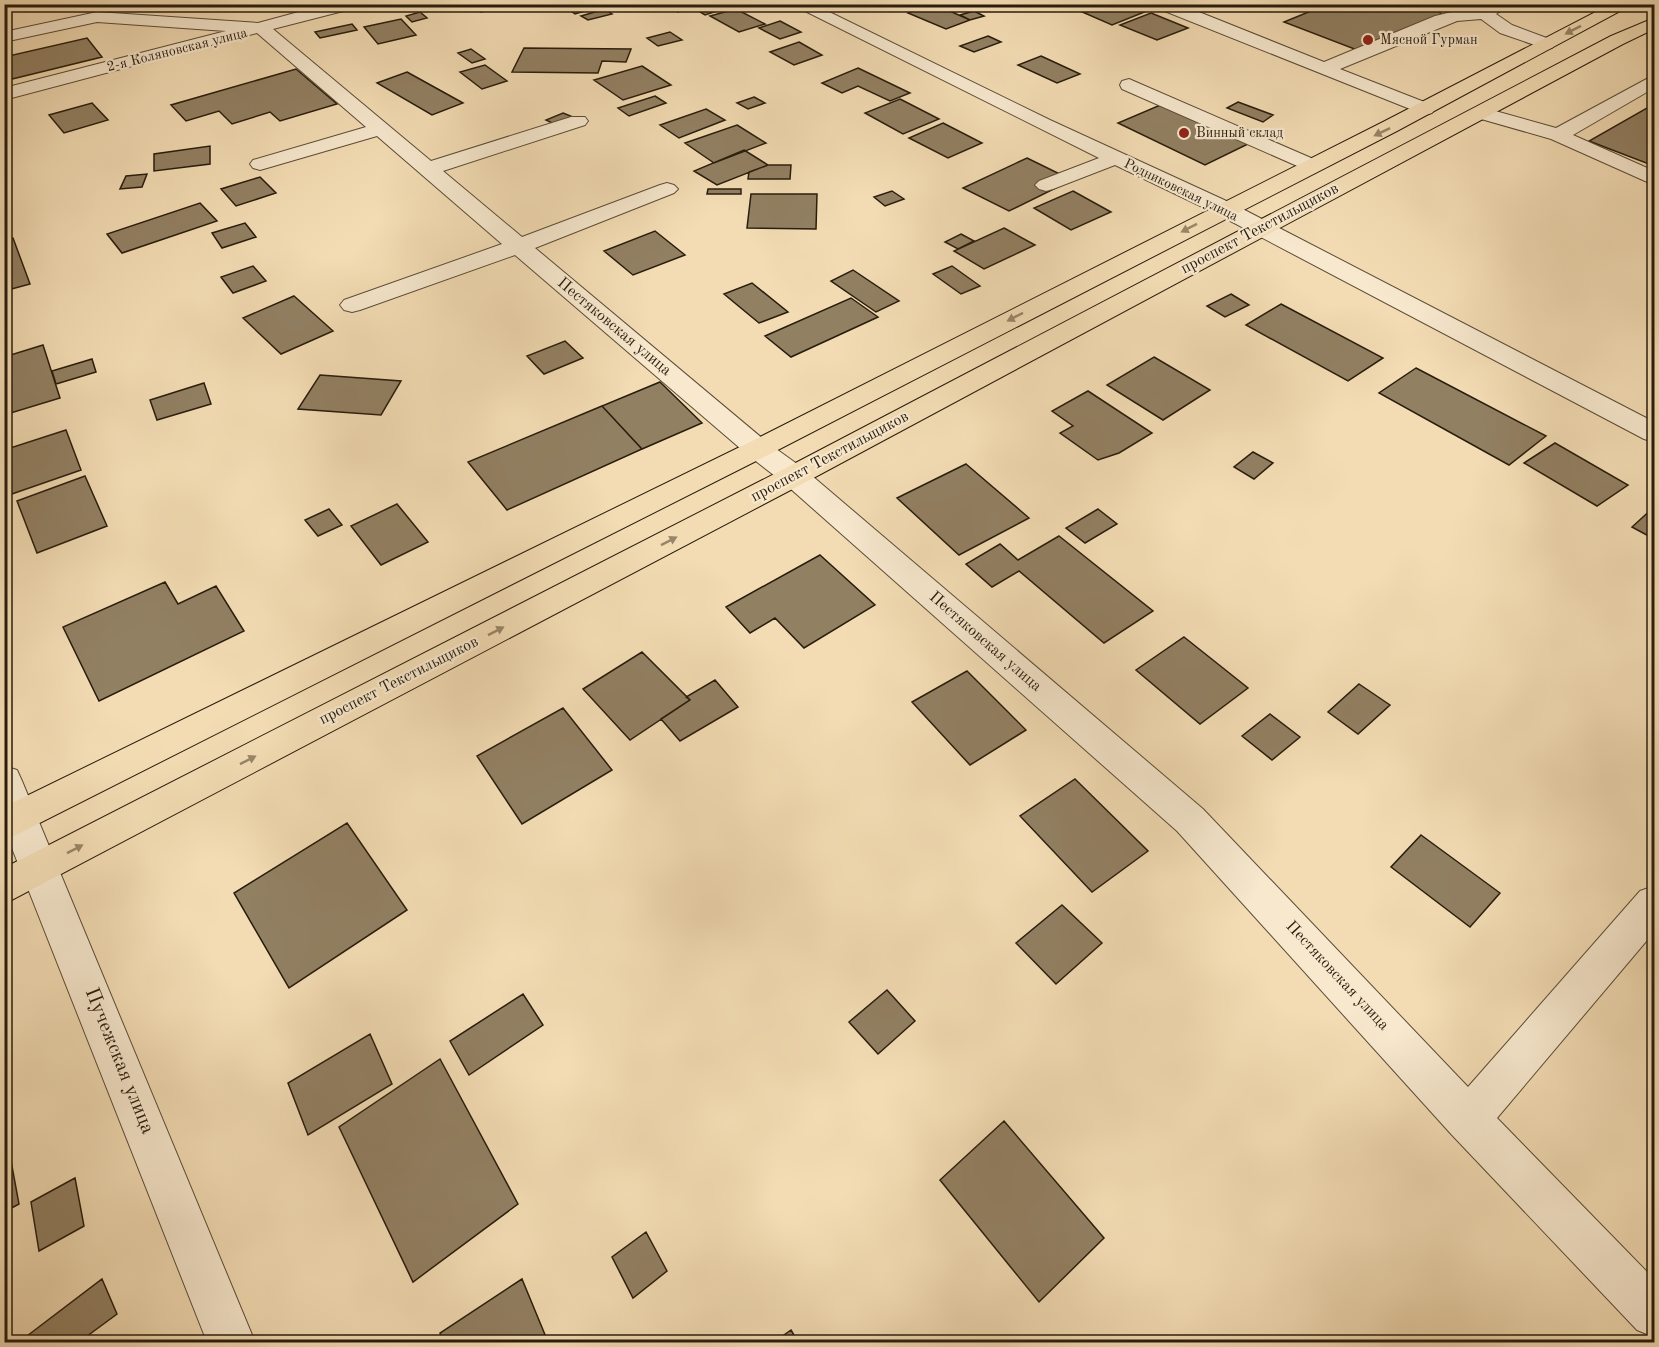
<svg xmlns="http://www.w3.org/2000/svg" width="1659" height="1347" viewBox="0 0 1659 1347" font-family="'Old Standard TT',serif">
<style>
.building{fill:#928063;stroke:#281c0c;stroke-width:1.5}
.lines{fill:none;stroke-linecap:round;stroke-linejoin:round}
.minor-casing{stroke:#5b4c36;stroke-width:2}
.major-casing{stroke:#281c0c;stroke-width:2}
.minor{fill:#f7e8ce;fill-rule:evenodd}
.major{fill:#f3dcb4;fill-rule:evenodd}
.oneway{fill:#988668}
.poi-dot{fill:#8f2418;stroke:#f7e8ce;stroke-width:2}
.labels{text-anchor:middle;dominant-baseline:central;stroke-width:4.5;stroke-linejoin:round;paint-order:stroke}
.far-poi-label{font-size:14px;fill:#281c0c;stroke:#f7e8ce;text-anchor:start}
.far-street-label{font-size:14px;fill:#281c0c;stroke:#f7e8ce}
.street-label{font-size:16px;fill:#281c0c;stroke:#f7e8ce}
.near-street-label{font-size:20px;fill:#281c0c;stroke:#f7e8ce}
</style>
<rect width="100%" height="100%" fill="#f3dcb4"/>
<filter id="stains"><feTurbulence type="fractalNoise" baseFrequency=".00333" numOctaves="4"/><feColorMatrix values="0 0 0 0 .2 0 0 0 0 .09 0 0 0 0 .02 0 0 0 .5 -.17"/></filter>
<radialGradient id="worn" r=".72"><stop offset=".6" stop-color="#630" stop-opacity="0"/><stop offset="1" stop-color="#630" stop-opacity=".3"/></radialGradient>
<path class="building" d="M471,4h40l-30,8z
M561,4h29l5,4 -20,6z
M665,4h63l4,2 -27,9 -13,-8 -14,5z
M888,4h32l-20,7z
M930,4h4l36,16 -24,9 -38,-16z
M1064,4h66l17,7 -35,14z
M1328,4h104l12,13 -87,33 -73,-28z
M605,9l7,5 -24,6 -7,-4z
M736,9l29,15 -26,8 -29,-16z
M974,11l10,5 -14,4 -10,-5z
M420,12l7,6 -15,4 -6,-6z
M1151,13l37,15 -31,12 -37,-15z
M401,19l15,16 -38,9 -14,-17z
M780,21l21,11 -21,7 -21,-11z
M352,24l5,6 -37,8 -5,-6z
M670,32l12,8 -24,6 -11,-8z
M988,36l13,6 -27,10 -14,-6z
M87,38l15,19 -98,24v-24z
M799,42l23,13 -28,10 -24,-13z
M524,48l107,1 -5,13 -24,-1 -4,12 -86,-1z
M471,49l14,10 -13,4 -14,-10z
M1041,56l39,18 -23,9 -39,-18z
M485,65l22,16 -25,8 -22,-17z
M642,66l29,19 -48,15 -29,-20z
M858,68l52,25 -20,8 -32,-15 -16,7 -20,-10z
M296,69l41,35 -57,17 -10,-9 -38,12 -13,-13 -33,10 -15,-16z
M407,72l56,31 -31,12 -55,-32z
M655,96l11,7 -37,13 -11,-8z
M754,97l11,6 -17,6 -11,-6z
M900,99l39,20 -36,15 -38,-21z
M1238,102l35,13 -10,7 -36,-14z
M92,103l16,17 -44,13 -15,-18z
M1165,103l85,40 -45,22 -87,-42z
M1654,104v62l-65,-25z
M706,109l19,11 -46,18 -19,-13z
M563,113l10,4 -17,8 -10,-5z
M943,123l39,20 -34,15 -39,-20z
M737,125l29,18 -52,20 -29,-20z
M210,146v18l-56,7v-17z
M744,150l24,15 -51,20 -23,-14z
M1027,158l45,22 -63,31 -46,-23z
M768,165h23l-1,14h-42l1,-7z
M147,174l-5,13 -22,2 6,-13z
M260,177l16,16 -40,13 -15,-17z
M708,189h33v5h-34z
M892,191l12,8 -19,7 -11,-9z
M1073,191l38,21 -40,18 -37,-22z
M751,194h66l-1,35 -69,-1z
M200,203l17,18 -95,32 -15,-19z
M245,223l11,14 -34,11 -10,-15z
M1004,228l31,17 -51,24 -30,-18z
M655,231l30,24 -52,20 -29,-24z
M961,234l13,7 -16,8 -13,-7z
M13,238l17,46 -26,7v-51z
M253,266l13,15 -33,12 -12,-16z
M952,266l28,20 -19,8 -28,-20z
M853,270l46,31 -23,11 -45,-31z
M752,283l36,29 -29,11 -35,-29z
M1231,294l18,11 -24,12 -18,-11z
M294,296l39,35 -52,23 -38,-36z
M851,298l27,19 -87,40 -26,-21z
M1281,304l102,54 -35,23 -102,-56z
M565,341l18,17 -39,16 -17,-18z
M43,345l17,53 -56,17v-58z
M1154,357l56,33 -47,30 -56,-35z
M92,359l4,13 -40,12 -4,-13z
M1416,368l130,68 -37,29 -130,-72z
M320,375l81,6 -20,34 -83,-6z
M660,382l42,41 -60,26 -40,-43z
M204,383l7,21 -54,16 -7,-20z
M1088,391l64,42 -33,20 -21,7 -38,-27 13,-7 -21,-15z
M602,406l40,43 -135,61 -39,-48z
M66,430l15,40 -72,25 -5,-14v-31z
M1555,443l73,42 -31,21 -73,-43z
M1253,452l20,11 -19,16 -20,-12z
M966,464l63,54 -70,37 -62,-57z
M85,476l22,50 -70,27 -20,-52z
M397,504l31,38 -47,23 -30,-39z
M1654,507v32l-22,-12z
M329,509l13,16 -24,11 -13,-16z
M1098,509l19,15 -32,19 -19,-15z
M1059,536l94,75 -49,32 -85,-72 -27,16 -26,-23 34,-20 18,16z
M820,555l55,50 -71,43 -29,-30 -25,15 -24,-26z
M165,582l13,22 38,-18 28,45 -145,70 -36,-74z
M1184,637l64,51 -48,36 -64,-54z
M642,652l48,48 -60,40 -47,-51z
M967,671l59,59 -56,35 -58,-63z
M715,680l23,27 -58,34 -19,-22 29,-19 -4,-3z
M1359,684l31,21 -32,29 -30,-22z
M563,708l49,62 -90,54 -45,-68z
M1270,714l30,23 -28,23 -30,-24z
M1075,779l73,72 -56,41 -72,-76z
M347,823l60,87 -118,78 -55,-95z
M1421,835l79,58 -30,34 -79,-60z
M1062,905l40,38 -46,41 -40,-41z
M887,990l28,31 -37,33 -29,-32z
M523,994l20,31 -74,50 -19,-34z
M370,1034l22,50 -84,51 -20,-52z
M440,1059l78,145 -105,78 -74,-155z
M1004,1121l100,117 -65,64 -99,-122z
M4,1123l15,81 -15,8z
M75,1178l9,48 -45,25 -8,-49z
M646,1232l21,39 -34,27 -21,-41z
M102,1279l15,35 -38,28h-50l-2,-6z
M522,1279l26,63h-105l-3,-9z
M791,1330l7,12h-24z"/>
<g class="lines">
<g class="minor-casing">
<path id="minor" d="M328,4h29l-2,4 -82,21 158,132 140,-44h14l3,4 -3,4 -142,46 79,66 138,-52 7,-2 7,2 4,4 -4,4 -139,55 233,195 36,26 399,340 265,278 172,-196 14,-5v46l-157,186 157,161v58l-17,-7 -185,-195 -275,-304 -393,-348 -36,-28 -233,-200 -155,55 -8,2 -8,-2 -4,-5 4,-5 158,-56 -125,-108 -110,32 -7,2 -7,-2 -3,-4 3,-4 113,-33 -109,-94 -253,67v-12l222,-57 -129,-9 -93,20v-10l93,-20 161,11z
M791,4h22l237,116 183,84 421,218v20l-10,-3 -427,-225 -102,-49 -62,24 -7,2 -7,-2 -4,-4 4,-4 60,-23z
M1155,4h24l145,58 111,-46 21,-5 24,-2 9,-5h22l-15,10 16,11 40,15 3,4 -3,4 -6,1 -46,-16 -19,-14 -24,2 -117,48 92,36 3,4 -3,4 -7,2 -268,-107z
M1654,75v13l-81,47 81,36v14l-103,-46 -77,-22 -3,-4 3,-4 7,-2 75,21z
M1129,79l189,82 3,4 -3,4 -7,2 -7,-2 -182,-80 -2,-4 2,-4z
M4,766l13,4 5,11 233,561h-48l-203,-514z"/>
</g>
<g class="major-casing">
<path id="major" d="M1611,4h22l-236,127 -629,324 -764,386v-34l744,-364 635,-321z
M1654,18v11l-31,15 -819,439 -800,421v-36l780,-399 827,-433z"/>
</g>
<use href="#minor" class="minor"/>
<use href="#major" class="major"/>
</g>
<defs><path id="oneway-solid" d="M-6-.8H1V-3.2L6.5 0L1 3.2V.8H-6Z" transform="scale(1.5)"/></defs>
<g class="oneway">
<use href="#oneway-solid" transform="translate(1573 30) rotate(153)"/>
<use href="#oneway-solid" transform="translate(1382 132) rotate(154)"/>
<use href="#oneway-solid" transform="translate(1189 228) rotate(153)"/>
<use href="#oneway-solid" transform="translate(1015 317) rotate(153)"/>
<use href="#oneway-solid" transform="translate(669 541) rotate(-27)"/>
<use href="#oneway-solid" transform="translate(496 631) rotate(-27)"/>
<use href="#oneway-solid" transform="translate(248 760) rotate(-27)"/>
<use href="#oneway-solid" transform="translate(75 849) rotate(-27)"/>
</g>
<g class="poi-dot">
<circle cx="1368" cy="40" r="6"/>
<circle cx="1184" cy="133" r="6"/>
</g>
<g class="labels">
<g class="far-poi-label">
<text x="1380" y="40">Мясной Гурман</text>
<text x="1196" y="133">Винный склад</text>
</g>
<g class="far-street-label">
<text transform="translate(177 50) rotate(-14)">2-я Коляновская улица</text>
<text transform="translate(1181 190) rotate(26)">Родниковская улица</text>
</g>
<g class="street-label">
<text transform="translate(1260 229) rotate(-28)">проспект Текстильщиков</text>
<text transform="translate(614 327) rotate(40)">Пестяковская улица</text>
<text transform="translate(830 457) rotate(-28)">проспект Текстильщиков</text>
<text transform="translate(985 642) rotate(41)">Пестяковская улица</text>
<text transform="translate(399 681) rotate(-27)">проспект Текстильщиков</text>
<text transform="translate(1337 976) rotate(47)">Пестяковская улица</text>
</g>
<g class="near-street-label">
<text transform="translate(119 1061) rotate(68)">Пучежская улица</text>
</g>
</g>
<rect width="1659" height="1347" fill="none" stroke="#f3dcb4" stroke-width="24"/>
<rect x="6" y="6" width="1647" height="1335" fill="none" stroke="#281c0c" stroke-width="3"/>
<rect x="12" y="12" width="1635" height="1323" fill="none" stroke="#281c0c" stroke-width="1.5"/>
<rect width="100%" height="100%" filter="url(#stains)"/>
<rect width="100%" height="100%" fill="url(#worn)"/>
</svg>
